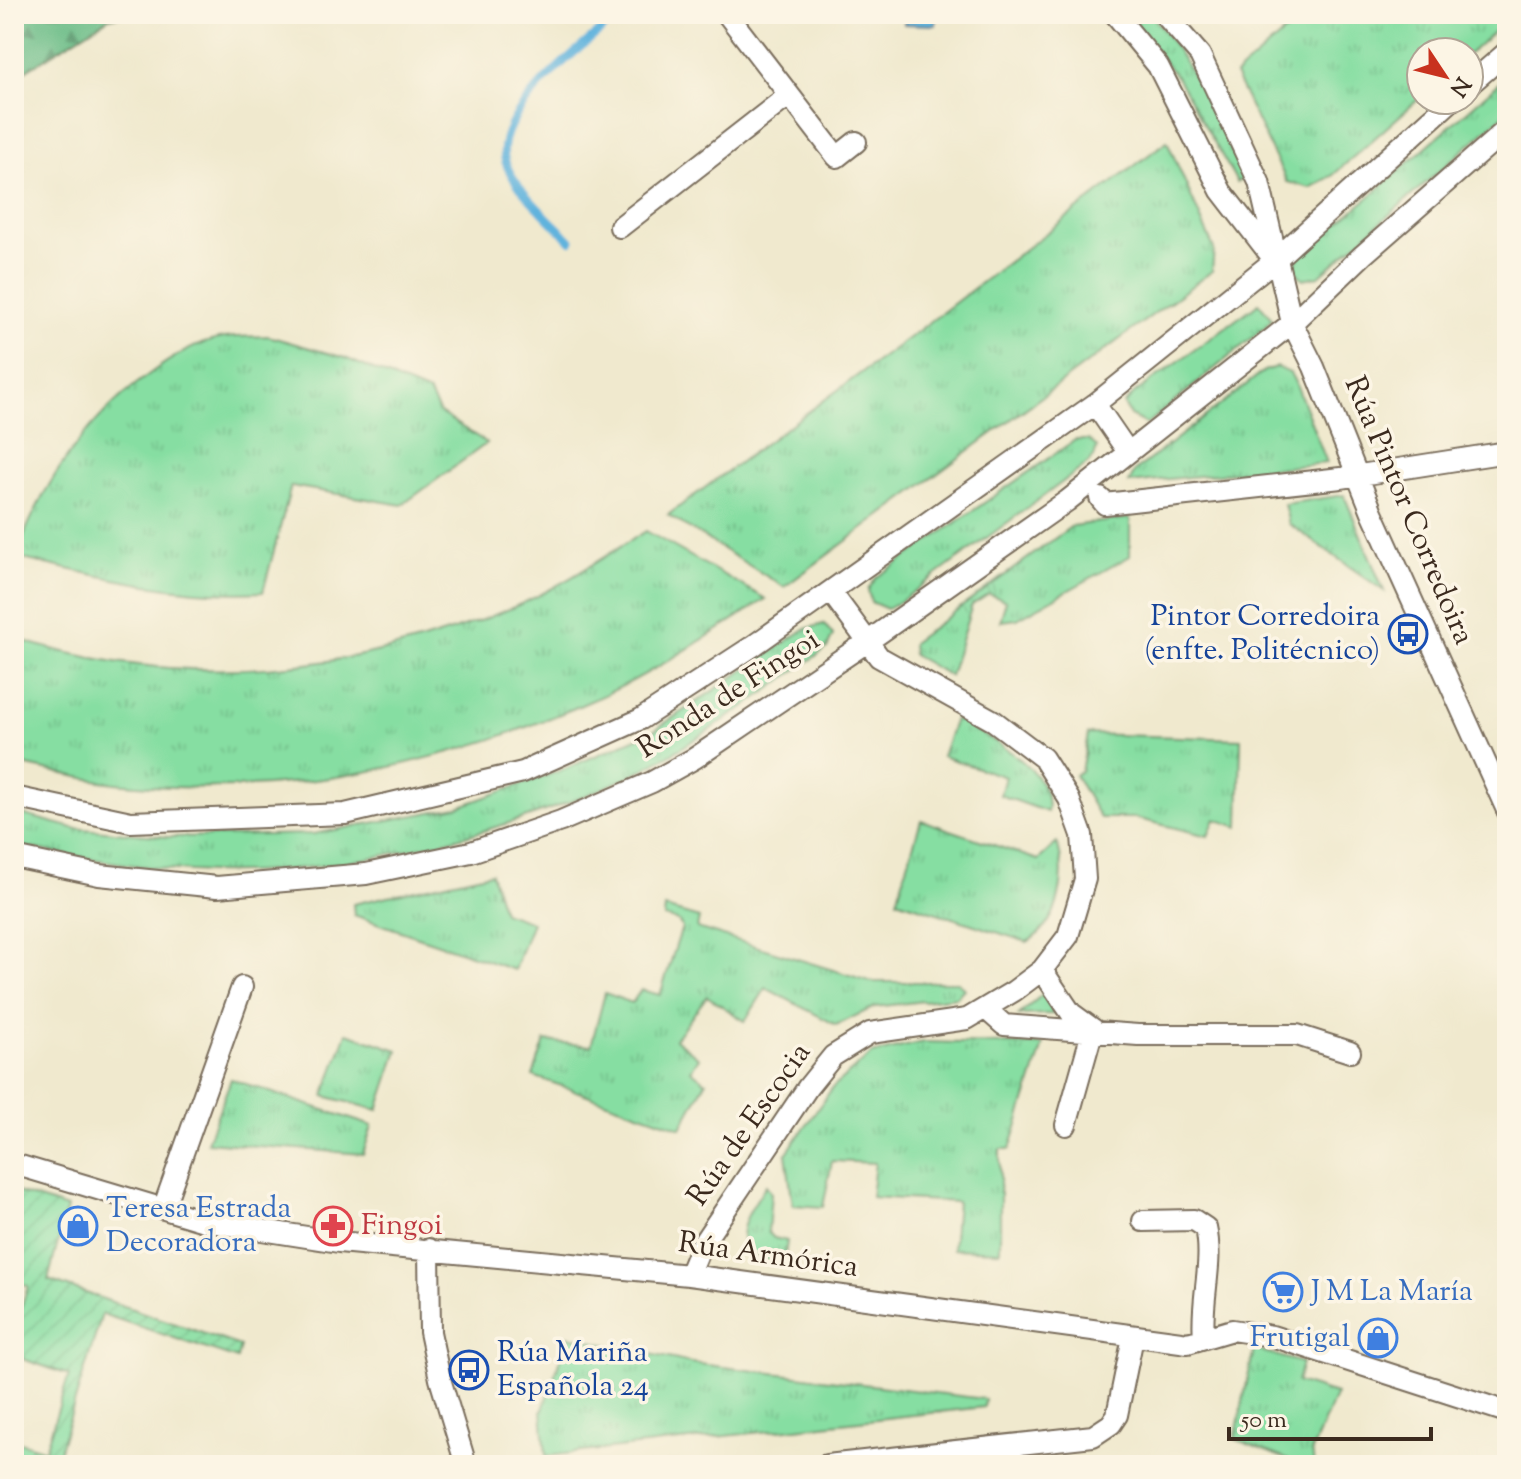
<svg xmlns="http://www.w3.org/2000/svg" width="1521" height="1479" viewBox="0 0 1521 1479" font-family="'Sorts Mill Goudy',serif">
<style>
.grass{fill:url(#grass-tufts);stroke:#608460;stroke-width:2}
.forest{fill:url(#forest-firs);stroke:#547453;stroke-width:2}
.garden{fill:url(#garden-furrows);stroke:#608460;stroke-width:2}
.water{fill:#61b3dd;stroke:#4e6e7e;stroke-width:2}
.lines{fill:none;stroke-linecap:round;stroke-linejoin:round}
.stream{stroke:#61b3dd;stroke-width:8}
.street-casing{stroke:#7a6d5c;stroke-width:24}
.street{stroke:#fff;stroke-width:20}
.labels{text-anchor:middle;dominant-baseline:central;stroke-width:7;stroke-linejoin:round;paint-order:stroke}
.street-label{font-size:30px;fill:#3b2a1e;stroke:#fcf5e5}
.transit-label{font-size:30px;fill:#164399;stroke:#fcf5e5;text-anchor:end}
.shop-label{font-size:30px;fill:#366cbe;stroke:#fcf5e5;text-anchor:start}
.health-label{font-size:30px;fill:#be3a42;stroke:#fcf5e5;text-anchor:start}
</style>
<defs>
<pattern id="grass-tufts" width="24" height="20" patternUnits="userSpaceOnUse" patternTransform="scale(2)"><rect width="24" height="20" fill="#86dea2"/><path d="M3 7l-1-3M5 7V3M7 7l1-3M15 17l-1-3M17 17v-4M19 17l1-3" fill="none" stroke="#75bf8b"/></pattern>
<pattern id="forest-firs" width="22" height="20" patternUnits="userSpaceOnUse" patternTransform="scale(2)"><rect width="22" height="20" fill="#6cbd88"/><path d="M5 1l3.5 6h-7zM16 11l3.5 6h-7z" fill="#5a9a6f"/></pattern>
<pattern id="garden-furrows" width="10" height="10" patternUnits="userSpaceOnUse" patternTransform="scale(2)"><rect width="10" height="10" fill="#86dea2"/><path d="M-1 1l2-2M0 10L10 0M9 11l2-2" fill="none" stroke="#75bf8b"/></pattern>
</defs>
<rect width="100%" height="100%" fill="#fcf5e5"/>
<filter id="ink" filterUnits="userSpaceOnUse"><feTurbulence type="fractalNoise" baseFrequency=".0125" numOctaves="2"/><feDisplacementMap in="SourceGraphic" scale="16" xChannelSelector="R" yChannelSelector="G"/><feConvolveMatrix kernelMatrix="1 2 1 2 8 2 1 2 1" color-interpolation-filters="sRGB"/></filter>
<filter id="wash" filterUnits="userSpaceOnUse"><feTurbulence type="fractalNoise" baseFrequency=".006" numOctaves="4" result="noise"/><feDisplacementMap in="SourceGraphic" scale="32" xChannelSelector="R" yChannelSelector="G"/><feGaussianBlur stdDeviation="1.8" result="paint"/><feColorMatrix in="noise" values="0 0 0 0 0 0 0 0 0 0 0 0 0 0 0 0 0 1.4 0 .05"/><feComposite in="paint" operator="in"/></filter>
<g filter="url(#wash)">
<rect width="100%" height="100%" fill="#f0e9ce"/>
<path class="grass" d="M1125,14h26c41,51 67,106 95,164l-9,4 -60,-105z
M1306,14h201v6l-38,34 -48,-2v45l-89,79 -22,12 -23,-6 -52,-107z
M1507,76v36l-188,164 -16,3 -9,-9 5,-17 54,-42z
M1167,141l47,108 -2,22 -428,316 -116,-72 246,-181z
M1259,303l13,16 -8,9 -117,96 -17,-8 -6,-12 12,-12z
M268,336l77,22 84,35 11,20 47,30 -85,62 -111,-19 -28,106c-84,5 -166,-16 -248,-35 28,-74 69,-135 133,-182 20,-15 45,-31 71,-36 15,-3 33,-2 49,-3z
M1276,367l14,6 6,11 31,79 -198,20 6,-12 129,-100z
M1075,440h14l8,7 -3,10 -7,7 -186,137 -14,8 -16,-7 -3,-12 8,-12z
M1344,495l40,96 -95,-67 -5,-20z
M1130,518v38l-113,63 -17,2 6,-20 -17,-7 -17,11 -22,71 -37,-21 -1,-12 160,-117z
M646,531l120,68c-52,33 -106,70 -162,96 -153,70 -320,106 -489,88 -34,-4 -68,-13 -101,-20v-125c165,53 343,37 500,-31 47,-20 89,-50 132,-76z
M824,624l9,11 -6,13c-53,38 -105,76 -161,109 -116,66 -320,120 -454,115 -66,-2 -133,-15 -198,-27v-33l59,16 95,9 145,-3 145,-27 107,-38 88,-38 152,-102z
M955,719c31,17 100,50 92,93l-47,-17 5,-18 -63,-21z
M1088,734l153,5 -2,88 -24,-8 -7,17 -73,-18h-35l-25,-43 6,-3z
M921,820l117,40 19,-17c11,33 3,81 -30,99l-130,-42z
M491,873l12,39 29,10 -18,48 -160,-55 -1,-11z
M665,908l34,10 -2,10 175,54h86l6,7 -8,8 -81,10 -39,18 -70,-37 -21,33 -38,-25 -32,43 24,19 -8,12 15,12 -25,46 -148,-52 12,-35 46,5 14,-53 27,10 9,-13 19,5 22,-68 -4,-6 -14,-4z
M1044,992l9,22 -34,1 25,-22z
M347,1033l51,17 -20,60 -54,-14z
M924,1042l119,3 -33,104h-10v102l-47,-2 4,-47 -86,-5 4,-34 -43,-2 -9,46 -30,-2 -7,-51 47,-67 39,-33z
M231,1079l141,47 -9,28 -156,-12z
M766,1185l5,8 -3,39 6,6 13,3 -3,22c-61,-9 -44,-39 -18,-78z
M568,1336l123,27 294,36 -1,8 -438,49 -4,-44z
M1254,1349l48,14 -5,19 39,12 -24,56 2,15h-13l-66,-26z"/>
<path class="forest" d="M14,14h113l-18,4 -95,60z"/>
<path class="garden" d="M14,1191l53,17 -19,72 192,66 -3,13 -135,-45 -47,151h-41v-25l31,10 24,-75 -55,-19v-27l14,-43 -14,-5z"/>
<path class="water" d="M905,14h31v11l-32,-1z"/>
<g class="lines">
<path class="stream" d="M571,241c-19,-20 -64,-58 -67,-86 -4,-46 74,-106 105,-131l6,-10"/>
</g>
</g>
<g filter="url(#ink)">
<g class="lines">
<g class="street-casing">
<path id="street" d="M727,14l110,143 19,-15
M1115,14l43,52 63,125 51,66
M1164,14l36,41 59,127 33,141 22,44 58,145 135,298
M1469,85l38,-33
M620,227l168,-131
M1095,404l33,48
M1100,498l5,6 236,-26 166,-26
M14,797l117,25 214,-8 178,-42 118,-53 112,-73 342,-242 180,-144 177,-160
M14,857l85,18 118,12 149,-13 105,-22 90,-31 91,-39 43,-24 172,-116 200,-141 225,-178 71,-68 144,-126
M1042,970l29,43 22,16
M986,1009l18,16 134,10h159l53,17
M1066,1125l27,-96
M14,1164l190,57 135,21 350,33 499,68 44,-13 40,6 235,76
M163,1209l79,-222
M1143,1221l51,-1 12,8c8,35 -6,74 -2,110
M429,1249l1,83 10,47 26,86
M689,1275l12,-29 107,-159 25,-31 37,-23 97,-14 47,-28 28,-21 26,-34 17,-57 -3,-44 -13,-36 -26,-41 -49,-37 -115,-64 -48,-65
M827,1465l266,-29 18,-12 6,-9 16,-78"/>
</g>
<use href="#street" class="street"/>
</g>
</g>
<defs>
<g id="bus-ring" transform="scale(2)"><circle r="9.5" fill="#fcf5e5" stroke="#1a4fb4" stroke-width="1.5"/><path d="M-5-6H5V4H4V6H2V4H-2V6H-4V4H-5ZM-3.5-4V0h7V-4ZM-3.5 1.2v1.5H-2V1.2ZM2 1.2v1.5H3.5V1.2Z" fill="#1a4fb4"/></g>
<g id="shop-ring" transform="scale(2)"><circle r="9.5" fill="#fcf5e5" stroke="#3f7fe0" stroke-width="1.5"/><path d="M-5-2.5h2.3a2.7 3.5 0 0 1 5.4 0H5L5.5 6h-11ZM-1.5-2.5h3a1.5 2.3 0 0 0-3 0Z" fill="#3f7fe0"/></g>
<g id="pharmacy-ring" transform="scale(2)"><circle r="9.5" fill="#fcf5e5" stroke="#e0444e" stroke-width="1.5"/><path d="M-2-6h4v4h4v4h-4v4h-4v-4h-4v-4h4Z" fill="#e0444e"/></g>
<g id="supermarket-ring" transform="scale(2)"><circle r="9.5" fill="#fcf5e5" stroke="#3f7fe0" stroke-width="1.5"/><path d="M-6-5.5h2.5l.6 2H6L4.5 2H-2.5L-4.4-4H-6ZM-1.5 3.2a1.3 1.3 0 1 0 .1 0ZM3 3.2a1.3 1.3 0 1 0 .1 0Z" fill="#3f7fe0"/></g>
</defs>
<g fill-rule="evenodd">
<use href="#bus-ring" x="1408" y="634"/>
<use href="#shop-ring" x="78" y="1226"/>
<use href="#pharmacy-ring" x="333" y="1226"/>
<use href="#supermarket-ring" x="1283" y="1292"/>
<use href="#shop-ring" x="1378" y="1338"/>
<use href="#bus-ring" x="469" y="1370"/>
</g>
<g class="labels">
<g class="street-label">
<text transform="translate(1408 511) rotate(67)">Rúa Pintor Corredoira</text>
<text transform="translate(729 695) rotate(-33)">Ronda de Fingoi</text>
<text transform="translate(750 1125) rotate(-55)">Rúa de Escocia</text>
<text transform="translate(768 1256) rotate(8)">Rúa Armórica</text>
</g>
<g class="transit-label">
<text x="1380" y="617">Pintor Corredoira<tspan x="1380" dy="34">(enfte. Politécnico)</tspan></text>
<text x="497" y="1353" text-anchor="start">Rúa Mariña<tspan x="497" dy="34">Española 24</tspan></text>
</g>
<g class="shop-label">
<text x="106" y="1209">Teresa Estrada<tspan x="106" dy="34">Decoradora</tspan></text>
<text x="1311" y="1292">J M La María</text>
<text x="1350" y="1338" text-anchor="end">Frutigal</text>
</g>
<g class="health-label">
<text x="361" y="1226">Fingoi</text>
</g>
</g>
<rect width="1521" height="1479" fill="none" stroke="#fcf5e5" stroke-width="48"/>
<g transform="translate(1445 76) rotate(125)"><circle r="38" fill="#fcf5e5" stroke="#afa495" stroke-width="2"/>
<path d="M0-6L14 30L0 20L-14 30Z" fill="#c8321e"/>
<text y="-12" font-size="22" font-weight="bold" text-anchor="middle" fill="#3b2a1e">N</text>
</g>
<path d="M1229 1427v12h202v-12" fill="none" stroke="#3b2a1e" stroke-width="4"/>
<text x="1241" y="1427" font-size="24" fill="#3b2a1e" stroke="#fcf5e5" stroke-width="6" paint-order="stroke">50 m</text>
</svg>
